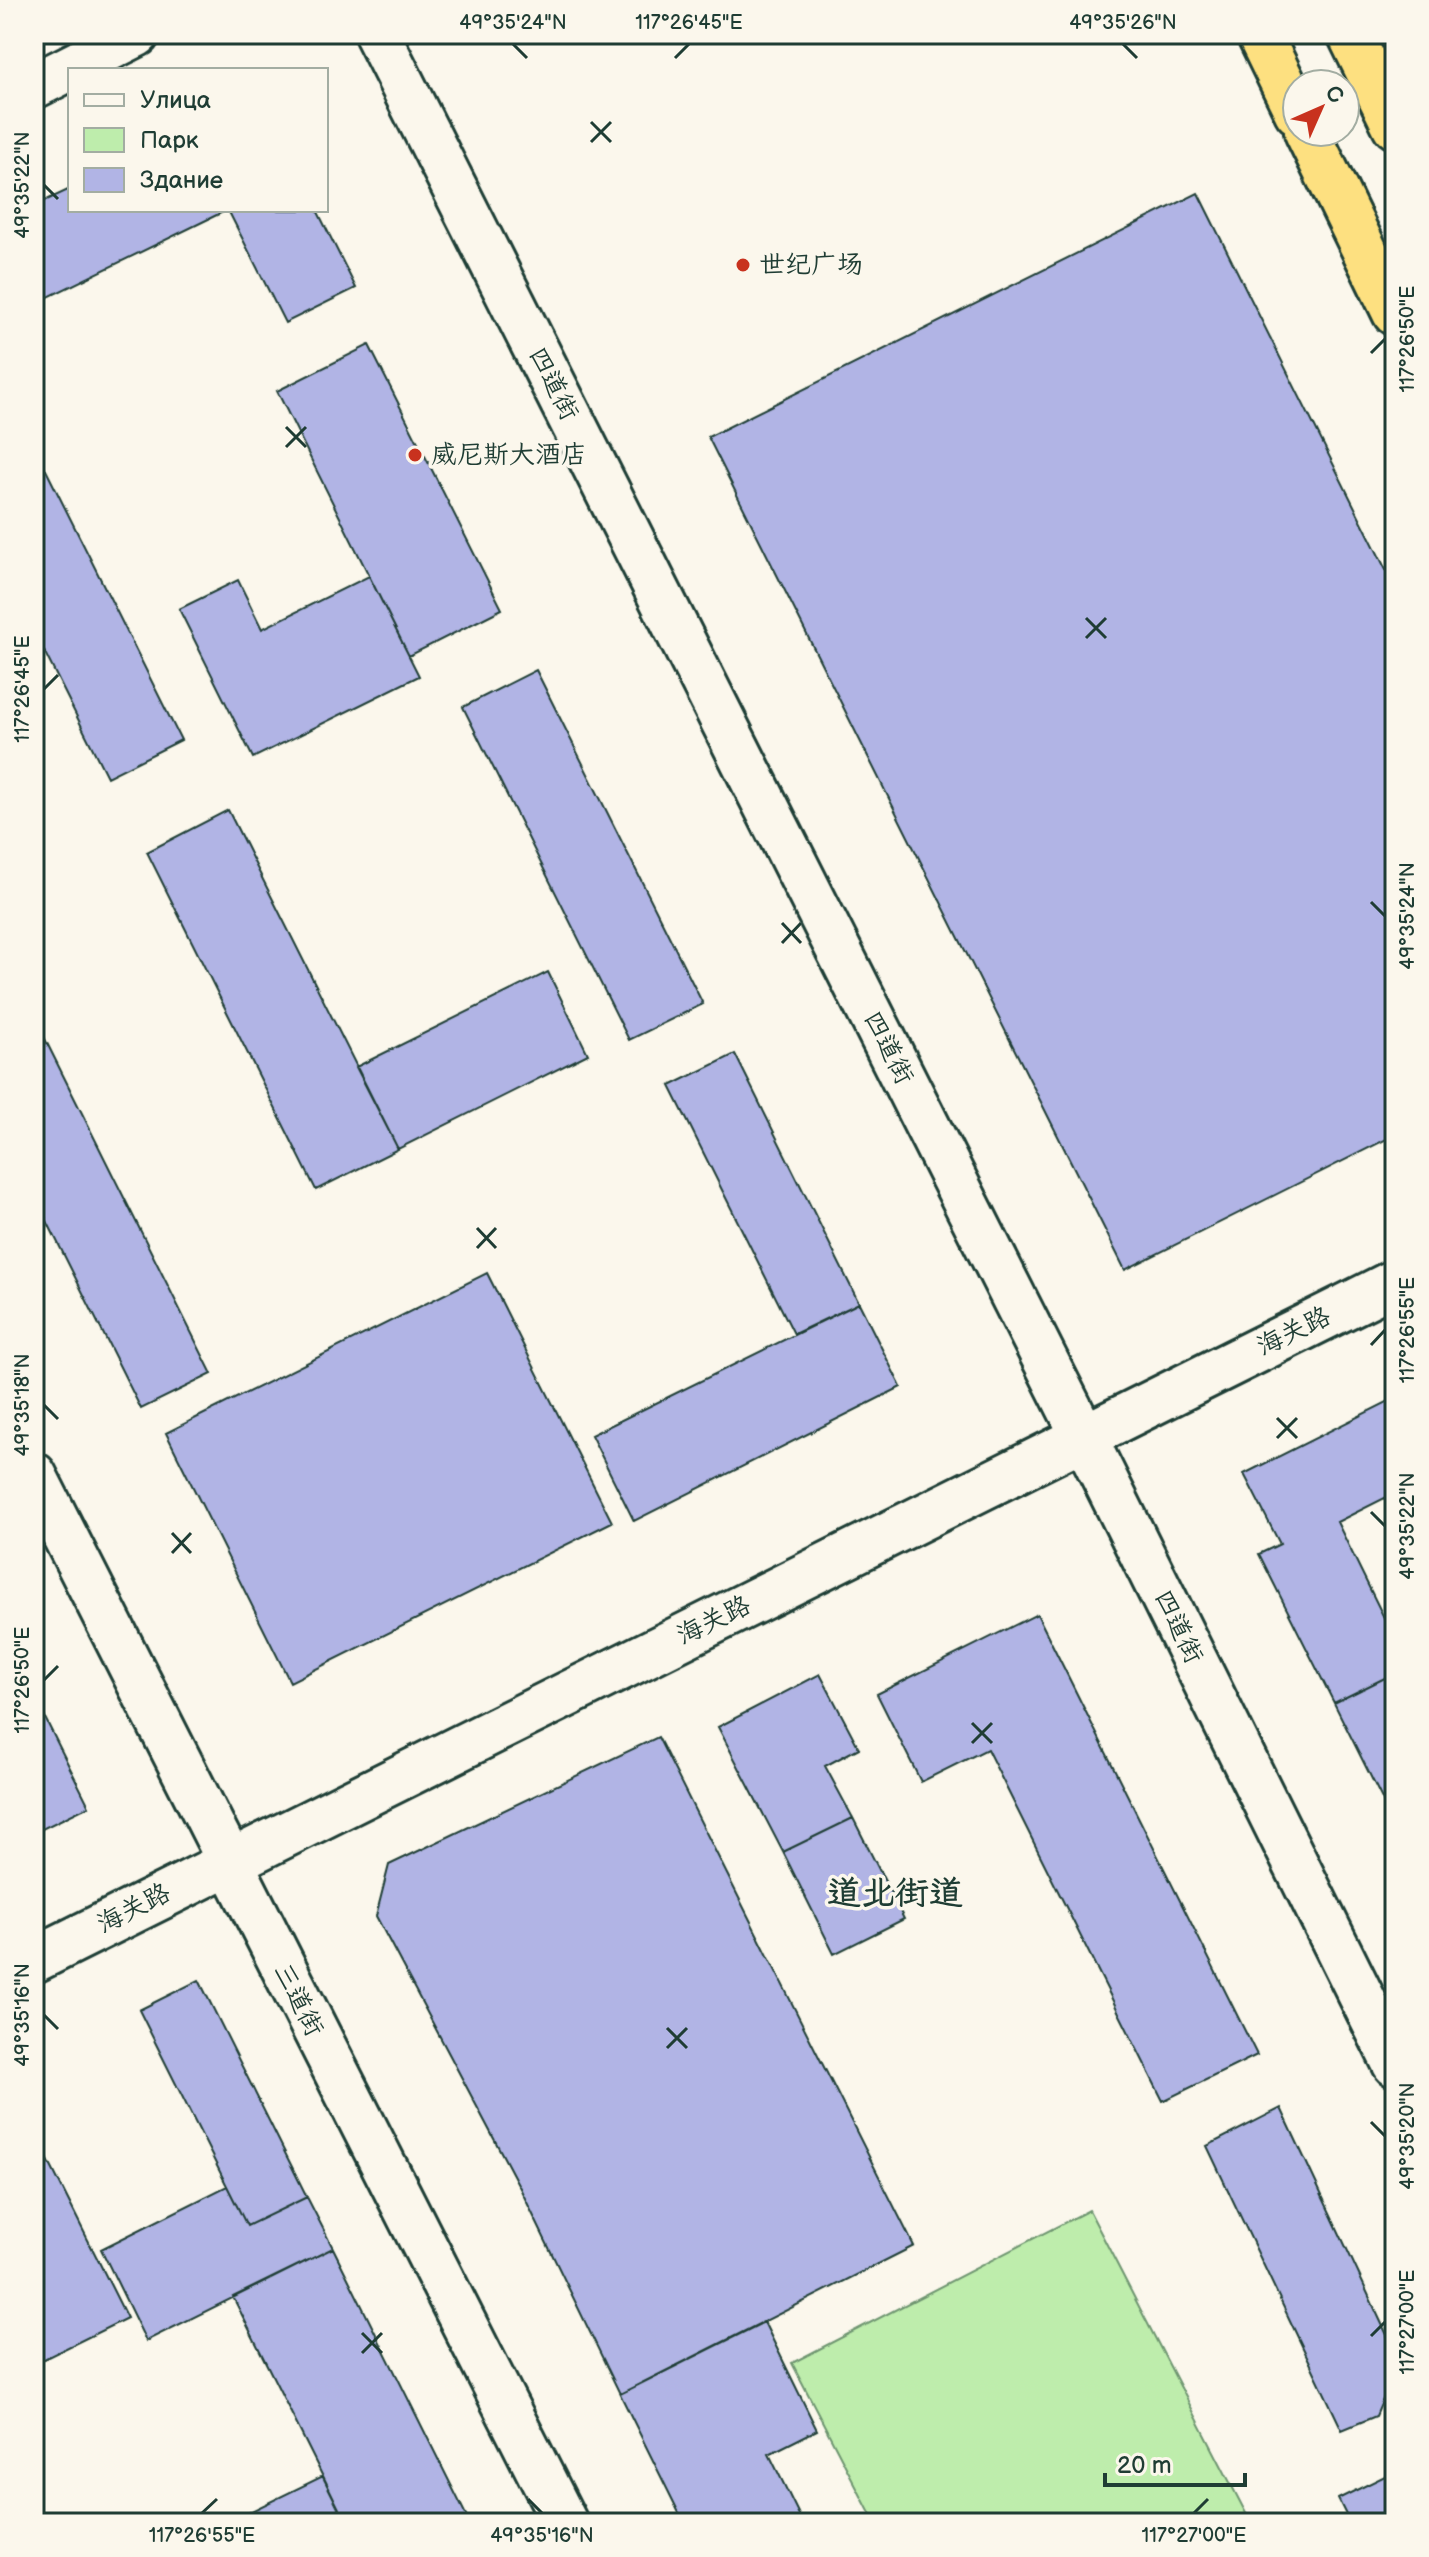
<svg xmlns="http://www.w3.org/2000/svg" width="1429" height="2557" viewBox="0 0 1429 2557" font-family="'Balsamiq Sans','LXGW WenKai TC',sans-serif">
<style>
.green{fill:#beedac;stroke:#6e9570;stroke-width:2}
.building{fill:#b1b4e5;stroke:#1f3d34;stroke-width:2}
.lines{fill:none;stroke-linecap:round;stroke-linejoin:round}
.minor-casing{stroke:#1f3d34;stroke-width:50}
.highway-casing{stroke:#1f3d34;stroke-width:50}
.minor{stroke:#fbf7ec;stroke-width:44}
.highway{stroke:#fde080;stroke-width:44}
.ticks{fill:none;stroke:#1f3d34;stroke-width:3}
.poi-dot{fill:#c8321e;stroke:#fbf7ec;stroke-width:3}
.labels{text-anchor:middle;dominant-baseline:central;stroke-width:7;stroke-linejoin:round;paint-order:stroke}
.poi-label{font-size:26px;fill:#1f3d34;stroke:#fbf7ec;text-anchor:start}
.street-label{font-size:26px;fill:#1f3d34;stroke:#fbf7ec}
.district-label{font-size:34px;font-weight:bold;fill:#1f3d34;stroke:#fbf7ec}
.neatline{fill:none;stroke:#1f3d34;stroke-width:3}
.ticks-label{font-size:20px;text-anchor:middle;fill:#1f3d34}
</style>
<rect width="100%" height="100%" fill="#fbf7ec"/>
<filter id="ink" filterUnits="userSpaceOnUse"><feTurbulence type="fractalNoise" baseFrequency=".0125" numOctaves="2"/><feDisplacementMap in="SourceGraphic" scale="16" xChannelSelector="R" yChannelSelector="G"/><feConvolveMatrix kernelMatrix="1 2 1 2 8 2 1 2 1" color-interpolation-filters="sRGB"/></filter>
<g filter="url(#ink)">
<path class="green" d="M1089,2210l162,313h-376l-83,-160z"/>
<path class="building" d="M70,189v21h157l-193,94v-98z
M1198,193l197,395v547l-270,135 -417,-833z
M228,210h89l39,78 -71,35z
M369,345l133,264 -93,47 -132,-265z
M34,446l147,294 -74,37 -73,-146z
M369,576l50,100 -166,82 -74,-149 59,-29 24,49z
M536,670l167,334 -74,36 -166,-333z
M228,810l170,339 -82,41 -169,-338z
M548,972l40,82 -190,95 -42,-82z
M34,1017l178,357 -71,35 -107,-214z
M735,1054l124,249 -65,31 -124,-248z
M487,1273l125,249 -322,160 -124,-249z
M859,1303l42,84 -267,134 -43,-86z
M1395,1398v95l-58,29 58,118v33l-61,30 -75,-149 21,-10 -36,-70z
M1037,1614l220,441 -94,46 -176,-352 -66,33 -44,-88z
M1395,1673v152l-61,-122z
M820,1674l39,74 -34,18 28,52 -70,34 -65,-125z
M34,1696l55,110 -55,27z
M658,1737l256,509 -294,148 -101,-208 -143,-270 13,-51z
M853,1818l51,101 -70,35 -51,-102z
M199,1980l108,217 -60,29 -108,-216z
M1281,2108l114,244v19l-19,45 -34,14 -135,-284z
M38,2140l89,178 -93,46v-222z
M227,2186l20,40 60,-29 26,51 -187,93 -45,-92z
M333,2248l135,271 -8,4h-114l-113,-226z
M764,2322l53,108 -48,24 34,69h-119l-64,-129z
M1395,2471v52h-45l-12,-24z
M323,2476l23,47h-119z"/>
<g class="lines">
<g class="minor-casing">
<path id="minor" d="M377,34l707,1403 311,627
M34,86l103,-52
M34,1475l531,1048
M34,1960l1361,-678"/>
</g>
<g class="highway-casing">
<path id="highway" d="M1259,34l38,78
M1350,34l45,92
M1307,132l88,181"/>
</g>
<use href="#minor" class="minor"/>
<use href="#highway" class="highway"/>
</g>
</g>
<path class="ticks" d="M513,44l14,14M1123,44l14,14M675,58l14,-14M591,122l20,20M591,142l20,-20M44,185l14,14M1371,353l14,-14M286,427l20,20M286,447l20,-20M1086,618l20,20M1086,638l20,-20M44,689l14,-14M1371,902l14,14M782,923l19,20M782,943l19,-20M477,1228l19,20M477,1248l19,-20M1371,1345l14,-15M44,1405l14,14M1277,1418l20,20M1277,1438l20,-20M1371,1512l14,14M172,1533l19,20M172,1553l19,-20M44,1680l14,-14M972,1723l20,20M972,1743l20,-20M44,2015l14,14M667,2028l20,20M667,2048l20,-20M1371,2122l14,14M362,2333l20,20M1371,2336l14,-14M362,2353l20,-20M528,2499l14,14M202,2513l15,-14M1194,2513l14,-14"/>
<g class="poi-dot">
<circle cx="743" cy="265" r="8"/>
<circle cx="415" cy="455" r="8"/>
</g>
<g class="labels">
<g class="poi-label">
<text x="759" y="265">世纪广场</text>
<text x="431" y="455">威尼斯大酒店</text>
</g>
<g class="street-label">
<text transform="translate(553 384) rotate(63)">四道街</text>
<text transform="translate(888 1048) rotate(63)">四道街</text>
<text transform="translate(1294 1332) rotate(-26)">海关路</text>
<text transform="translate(714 1621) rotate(-26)">海关路</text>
<text transform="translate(1178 1627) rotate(64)">四道街</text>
<text transform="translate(134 1909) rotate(-27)">海关路</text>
<text transform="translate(298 2000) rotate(63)">三道街</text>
</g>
<g class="district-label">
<text x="895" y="1893">道北街道</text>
</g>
</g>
<rect width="1429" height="2557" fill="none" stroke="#fbf7ec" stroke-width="88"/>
<rect x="68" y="68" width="260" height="144" fill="#fbf7ec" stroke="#a3ada2" stroke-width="2"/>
<rect x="84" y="94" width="40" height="12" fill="#fbf7ec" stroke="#a3ada2" stroke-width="2"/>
<text x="140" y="108" font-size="24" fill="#1f3d34">Улица</text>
<rect x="84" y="128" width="40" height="24" fill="#beedac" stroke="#a3ada2" stroke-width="2"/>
<text x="140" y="148" font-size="24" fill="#1f3d34">Парк</text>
<rect x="84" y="168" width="40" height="24" fill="#b1b4e5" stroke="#a3ada2" stroke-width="2"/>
<text x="140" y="188" font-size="24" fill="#1f3d34">Здание</text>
<g transform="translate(1321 108) rotate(45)"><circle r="38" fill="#fbf7ec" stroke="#a3ada2" stroke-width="2"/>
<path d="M0-6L14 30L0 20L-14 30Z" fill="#c8321e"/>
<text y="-12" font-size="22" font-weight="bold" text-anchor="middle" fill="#1f3d34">С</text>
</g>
<path d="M1105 2473v12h140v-12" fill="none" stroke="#1f3d34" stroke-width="4"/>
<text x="1117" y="2473" font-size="24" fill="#1f3d34" stroke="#fbf7ec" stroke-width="6" paint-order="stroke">20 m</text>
<rect x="44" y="44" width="1341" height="2469" class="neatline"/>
<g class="ticks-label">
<text x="513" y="29">49°35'24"N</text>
<text x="689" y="29">117°26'45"E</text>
<text x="1123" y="29">49°35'26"N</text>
<text transform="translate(22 185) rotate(-90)" y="7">49°35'22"N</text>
<text transform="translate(1407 339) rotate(-90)" y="7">117°26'50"E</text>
<text transform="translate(22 689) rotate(-90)" y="7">117°26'45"E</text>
<text transform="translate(1407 916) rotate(-90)" y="7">49°35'24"N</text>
<text transform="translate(1407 1330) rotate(-90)" y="7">117°26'55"E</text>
<text transform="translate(22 1405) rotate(-90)" y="7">49°35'18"N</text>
<text transform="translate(1407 1526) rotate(-90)" y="7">49°35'22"N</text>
<text transform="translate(22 1680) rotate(-90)" y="7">117°26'50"E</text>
<text transform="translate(22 2015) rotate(-90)" y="7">49°35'16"N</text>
<text transform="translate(1407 2136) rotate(-90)" y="7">49°35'20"N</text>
<text transform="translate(1407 2322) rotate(-90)" y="7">117°27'00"E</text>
<text x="202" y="2542">117°26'55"E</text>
<text x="542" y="2542">49°35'16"N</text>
<text x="1194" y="2542">117°27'00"E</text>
</g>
</svg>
